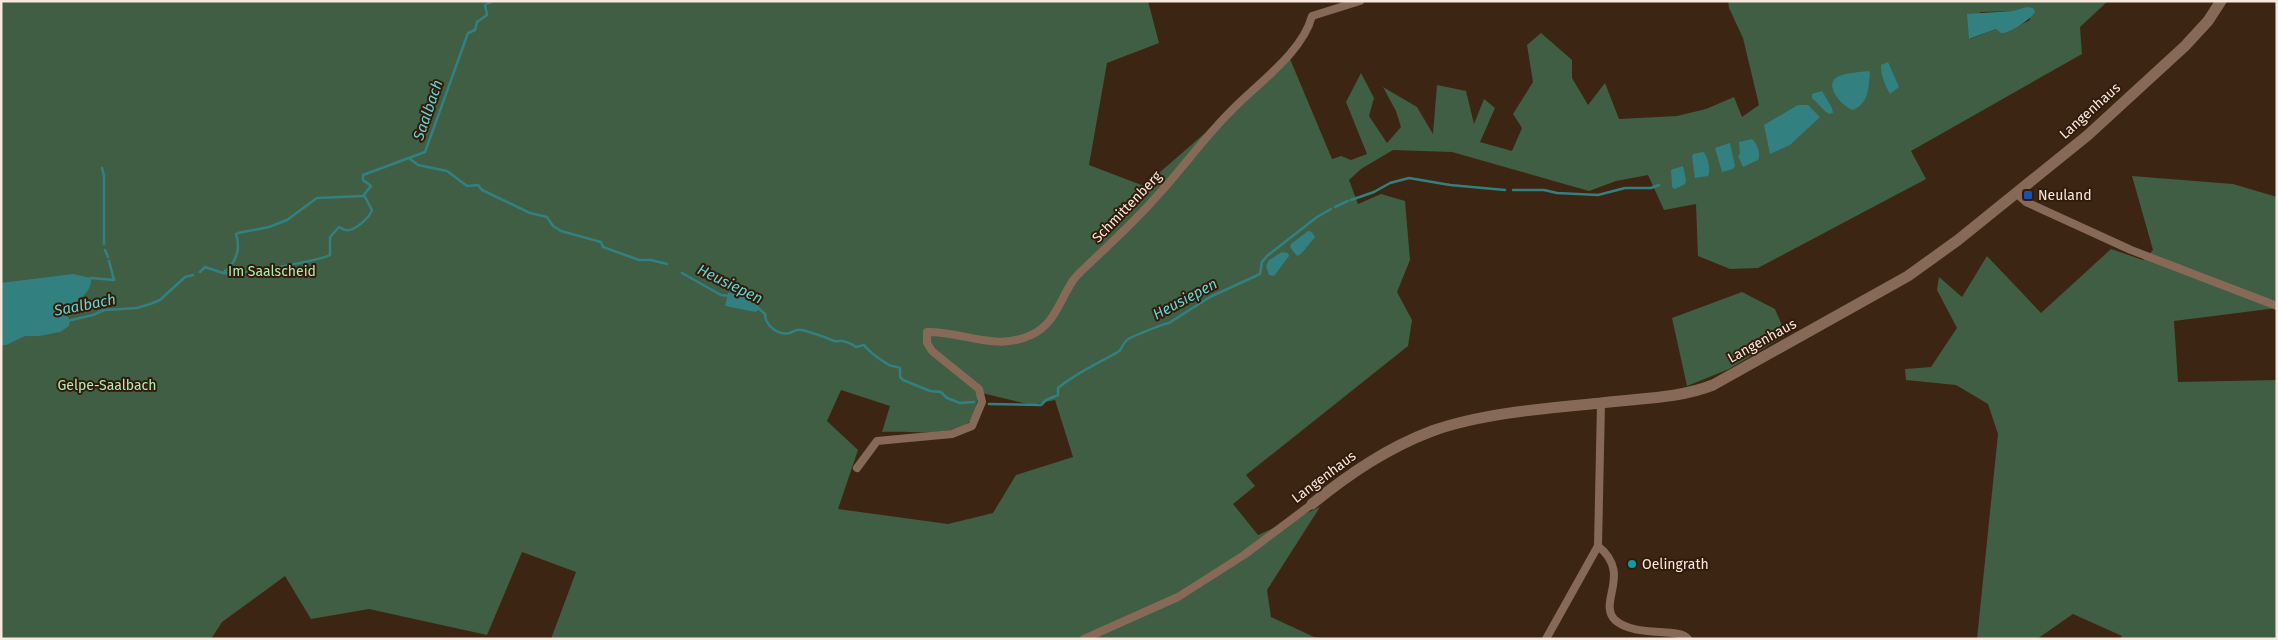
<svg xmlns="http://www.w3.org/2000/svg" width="2278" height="640" viewBox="0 0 2278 640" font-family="'Fira Sans',sans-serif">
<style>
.green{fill:#3f5e44;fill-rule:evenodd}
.water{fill:#338080}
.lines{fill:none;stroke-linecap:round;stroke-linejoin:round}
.stream{stroke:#338080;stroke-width:2.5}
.street{stroke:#866a57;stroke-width:8}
.secondary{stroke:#866a57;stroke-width:11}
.transit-dot{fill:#1a4fb4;stroke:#321b0b;stroke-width:2}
.culture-dot{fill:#0f9aa8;stroke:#321b0b;stroke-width:2}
.labels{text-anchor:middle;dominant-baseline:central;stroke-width:4;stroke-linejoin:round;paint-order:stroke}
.street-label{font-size:14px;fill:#f9e8de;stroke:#321b0b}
.poi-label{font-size:14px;fill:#f9e8de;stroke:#321b0b;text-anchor:start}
.park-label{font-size:14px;fill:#aaefb6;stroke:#321b0b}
.water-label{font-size:15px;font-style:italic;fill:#62d7d6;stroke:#321b0b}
</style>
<rect width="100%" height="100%" fill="#3d2514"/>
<path class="green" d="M1,1h1147l11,42 -52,20 -18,102 55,21 146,-127 42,100 9,-3 10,4 16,-6 -21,-52 15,-29 13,25 -5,18 18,27 14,-16 -5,-16 -13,-24 34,20 16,27 4,-49 29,6 8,33 10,-25 11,9 -15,34 32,9 10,-23 -9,-14 20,-32 -6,-37 14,-12 31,27v18l16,27 17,-22 14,36 58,-3 29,-7 28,-12 8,20 17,-12 -16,-67 -14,-30 -1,-7h380l-28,26 2,27 -171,97 15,28 -168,89 -28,1 -32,-13 -2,-52 -32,6 -16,-35 -32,6 -27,10 -137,-39 -59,-2 -32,19 -12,11 9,24 23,-10 24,7 5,59 -13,32 15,28 -4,26 -162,129 9,11 -22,18 25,31 62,-28 -53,83 4,27 43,20 14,2h-777l25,-67 -54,-20 -35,83 -118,-26 -58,10 -26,-43 -63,46 -11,17h-210zM2026,7l4,13 -14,7 -20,2 -26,10 -1,-19 12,-8 31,-1zM841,390l49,16 -8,26c22,-1 67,4 85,-8 10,-8 10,-21 11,-32l53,13 24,-5 18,57 -57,18 -23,38 -45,11 -110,-15 20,-59 -31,-29z
M2132,176l101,8 44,13v111l-103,13 4,61 99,-2v259h-157l2,-3 -49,-22 -36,25h-60l21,-205 -10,-30 -32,-19 -50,-5 -1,-11 26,-2 26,-39 -20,-38 2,-13 23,20 25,-41 54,57 70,-64 32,11 10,-10z
M1742,292l33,17 11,26 -57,34 -42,17 -15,-68z"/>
<path class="water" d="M2026,7l7,1 2,4c-4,7 -26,22 -34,21l-5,-4 -27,10 -2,-25 45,-3z
M1888,62l11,25 -9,7c-5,-9 -9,-18 -9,-29z
M1869,71l1,3c-2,15 -1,29 -17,36 -10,-3 -30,-24 -16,-33 7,-4 23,-5 32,-6z
M1822,91l10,17 1,5 -3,1 -4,-2 -14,-14v-4z
M1798,105h10l12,12 -30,28 -20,9 -6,-29z
M1752,139c5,5 9,14 6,21l-15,7 -5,-11 2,-2 -1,-12z
M1730,143l5,23 -2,3 -11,3 -7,-24z
M1703,152c5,4 8,17 5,24l-13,2 -3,-21 1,-3z
M1683,166l3,14 -1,4 -10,5 -3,-2 -1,-17z
M1308,231l4,1 3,5 -14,17 -4,2 -7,-9 1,-3z
M1282,252l6,1 1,3 -15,20 -5,-1 -3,-9 3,-6z
M73,274l18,4c1,19 -19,22 -24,38l3,4 -1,6 -9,6 -21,4h-14l-19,9h-5v-62z
M737,291l21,10 1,7 -3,4 -31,-6 3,-13z"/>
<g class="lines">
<path class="stream" d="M409,158l9,7 29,6 20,15 11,-1 4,5 48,23 17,4 6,9 8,5 40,11 2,5 36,13h12l16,4
M102,168l2,8v68
M1513,190h31l13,3 41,2 27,-7h26l8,-3
M1351,200l23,-8 16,-9 19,-5 41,7 55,5
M1335,207l13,-6
M105,250l3,7
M200,272l5,-5 18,6c13,-9 18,-24 13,-39l2,-1 31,-6 18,-7 30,-22 46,-2 8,-10 -8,-6v-5l62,-23 43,-119 7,-3 2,-8 10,-7 -2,-10 8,-4
M224,273c10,3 95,-12 106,-18v-18l9,-10c2,1 5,3 7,3 8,2 24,-13 26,-20l-8,-15
M682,273l39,22 9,1
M91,278l23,2 -5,-19
M758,308l7,6c0,11 13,22 25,19 5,-2 6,-4 12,-3 11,3 23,7 32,11 3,1 6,-1 8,0 6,1 10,3 14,6l8,-2c5,7 17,15 25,20 4,2 8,1 11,3v9l3,3 27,11 11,1 6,6 13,5 14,-1
M67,321l26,-6 11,-5 33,-2 13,-4 10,-4 25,-23 8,-2
M989,404l52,1 5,-5 12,-5v-7c18,-15 39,-24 60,-36 5,-3 4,-9 9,-12 3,-3 39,-17 42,-17l41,-26 50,-23 2,-12 5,-6 50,-39 14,-8"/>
<path class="street" d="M2016,193l10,9 105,48 146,56
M857,468l20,-27 75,-7 20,-8 10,-24 -3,-13 -47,-38 -5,-8v-11c35,-1 70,20 104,3 23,-10 28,-33 41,-53 4,-7 12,-13 18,-19 23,-22 46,-43 67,-67 25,-27 46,-57 72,-83 26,-28 73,-59 83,-97l48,-15
M1598,546c35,28 -1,56 17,74 20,18 64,7 73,19
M1084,639l94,-42 66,-42 68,-51
M1546,639l52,-93 3,-143"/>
<path class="secondary" d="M1312,504c37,-30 75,-56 120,-73 50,-18 116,-23 169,-28 38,-5 76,-4 112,-18l195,-109 50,-36 130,-105 97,-89 23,-25 13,-20"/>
</g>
<rect class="transit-dot" x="2023" y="190" width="10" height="10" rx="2.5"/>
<circle class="culture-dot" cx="1632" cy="564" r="5"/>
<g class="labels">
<g class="street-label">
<text transform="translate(2090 111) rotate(-42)">Langenhaus</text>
<text transform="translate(1127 207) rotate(-46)">Schmittenberg</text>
<text transform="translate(1762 341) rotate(-29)">Langenhaus</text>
<text transform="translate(1324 477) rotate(-37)">Langenhaus</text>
</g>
<g class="poi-label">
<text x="2038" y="195">Neuland</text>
<text x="1642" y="564">Oelingrath</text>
</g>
<g class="park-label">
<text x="272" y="271">Im Saalscheid</text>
<text x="107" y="385">Gelpe-Saalbach</text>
</g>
<g class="water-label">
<text transform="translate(428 110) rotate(-71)">Saalbach</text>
<text transform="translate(730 284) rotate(26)">Heusiepen</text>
<text transform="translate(1185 299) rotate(-28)">Heusiepen</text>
<text transform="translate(85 305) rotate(-11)">Saalbach</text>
</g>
</g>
<rect width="2278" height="640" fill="none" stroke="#f9e8de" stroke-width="5"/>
</svg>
